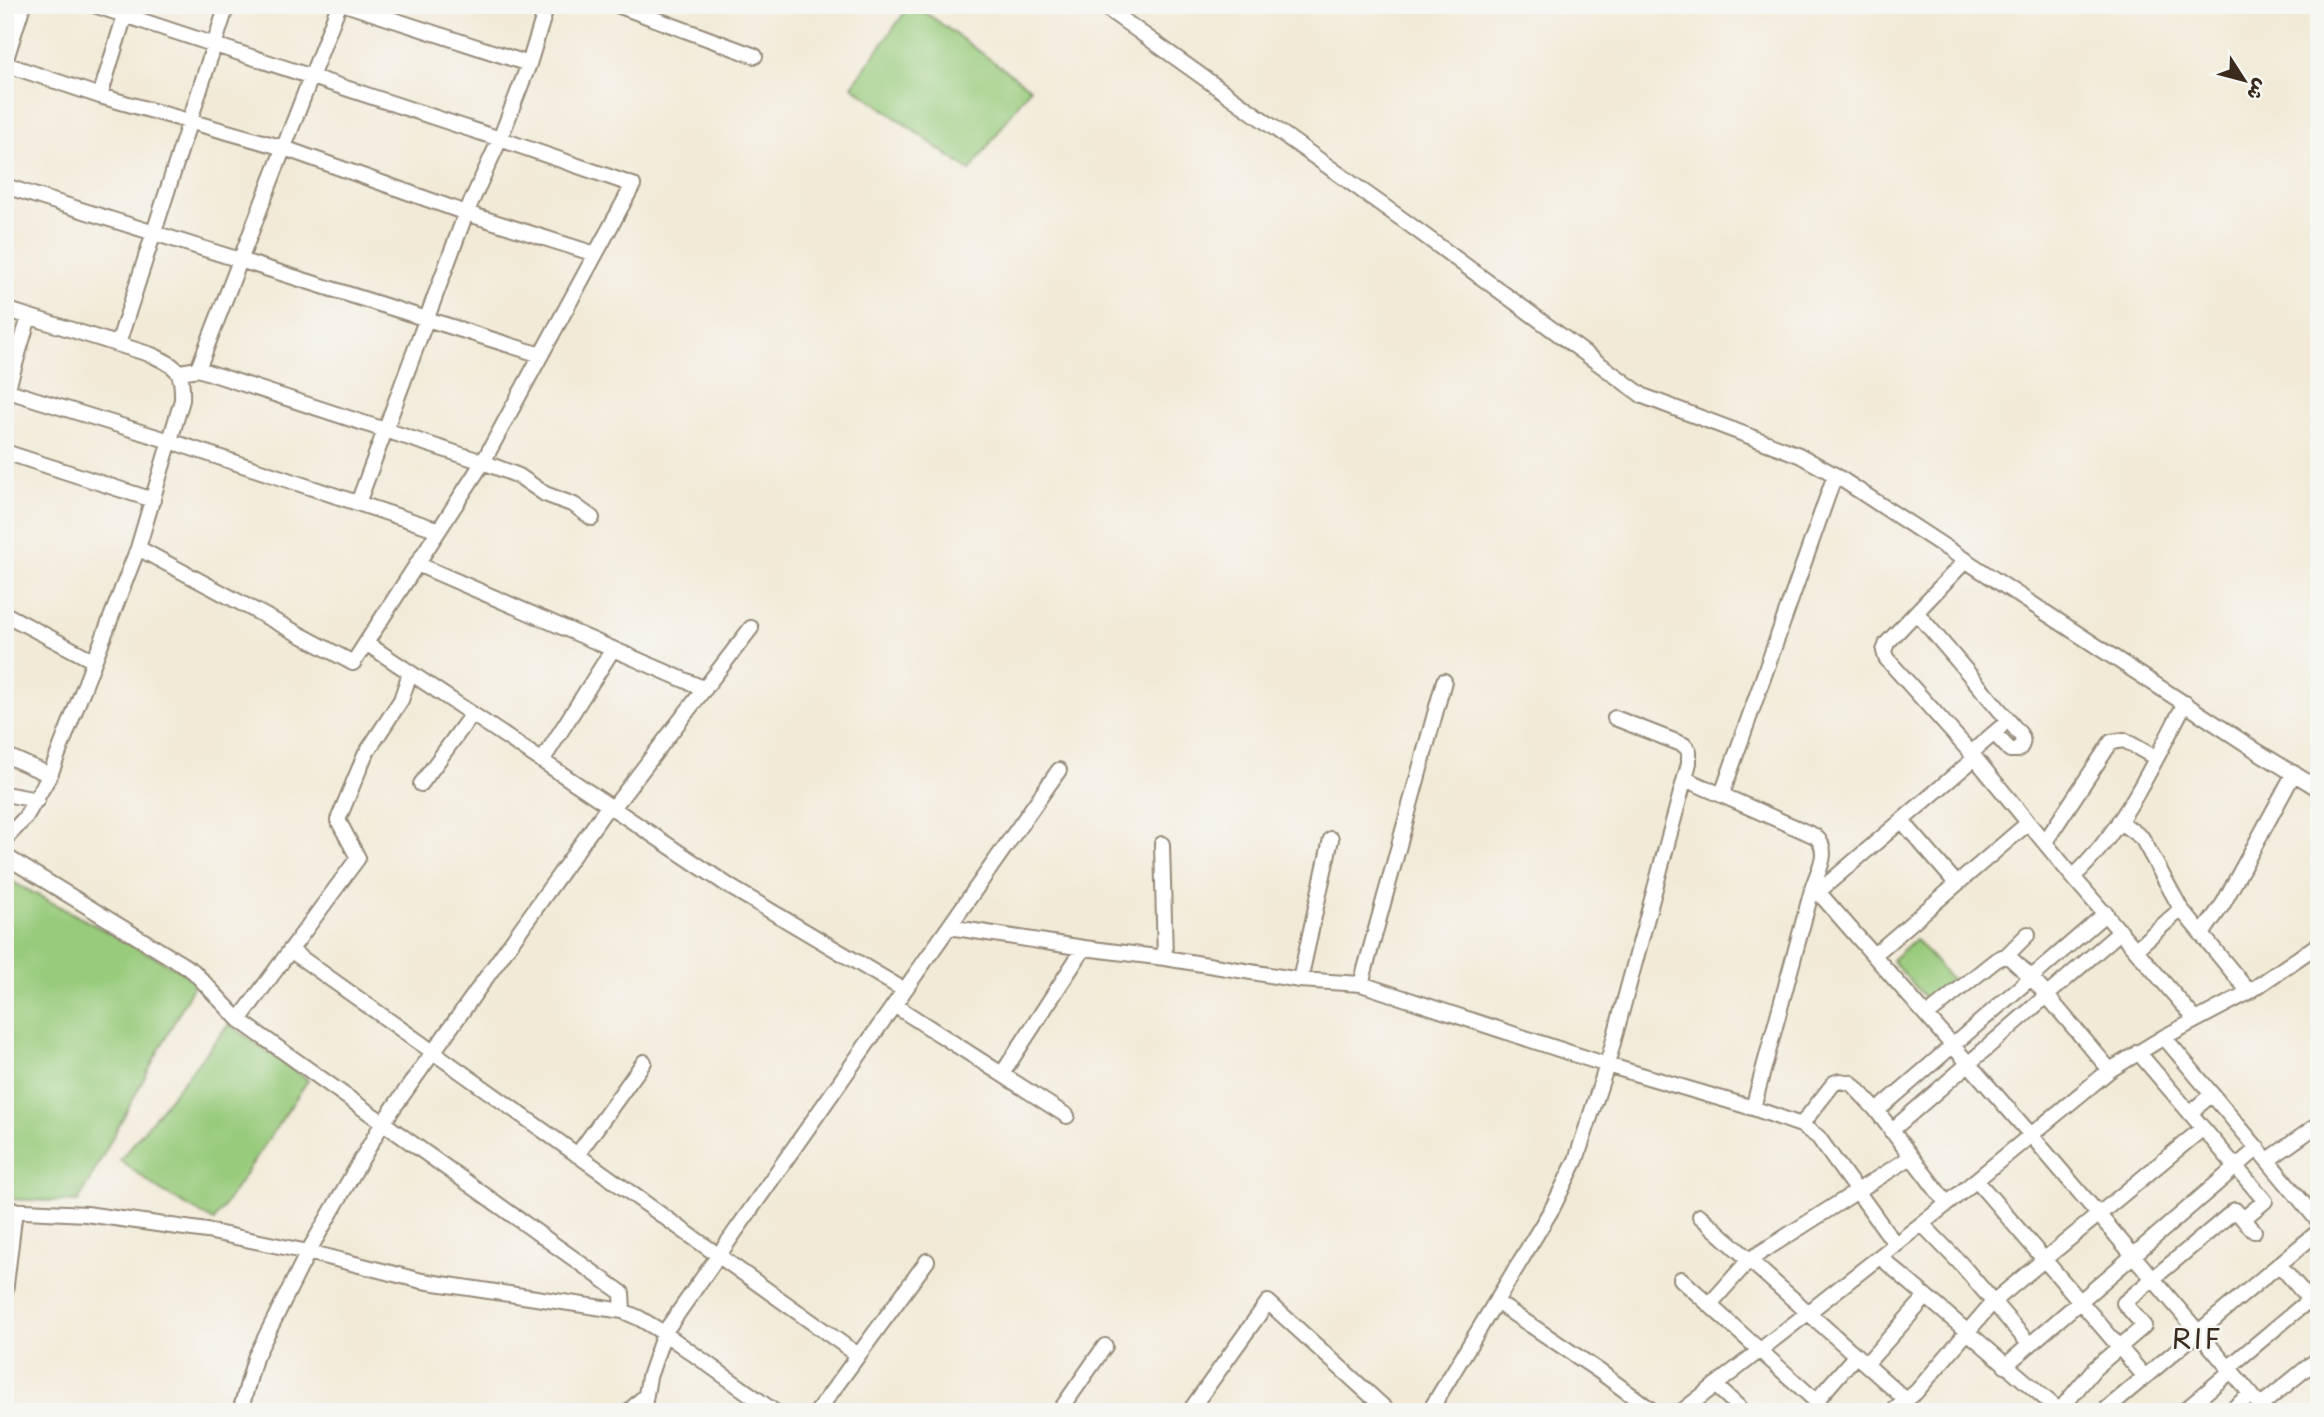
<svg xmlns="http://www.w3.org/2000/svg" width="2324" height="1417" viewBox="0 0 2324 1417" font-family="'Playpen Sans','Playpen Sans Arabic',sans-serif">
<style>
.green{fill:#98cb7b;stroke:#6a7a4c;stroke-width:2}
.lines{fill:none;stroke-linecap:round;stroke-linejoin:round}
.minor-casing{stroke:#968a7a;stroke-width:18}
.minor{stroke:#fff;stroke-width:14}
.labels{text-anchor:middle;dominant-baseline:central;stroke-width:5;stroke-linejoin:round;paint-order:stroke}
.quarter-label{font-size:28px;letter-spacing:2px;fill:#3b2a1e;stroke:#f6f6f2}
</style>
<rect width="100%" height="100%" fill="#f6f6f2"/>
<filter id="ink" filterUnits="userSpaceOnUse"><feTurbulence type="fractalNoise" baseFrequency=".0143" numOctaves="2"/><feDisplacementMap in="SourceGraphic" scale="14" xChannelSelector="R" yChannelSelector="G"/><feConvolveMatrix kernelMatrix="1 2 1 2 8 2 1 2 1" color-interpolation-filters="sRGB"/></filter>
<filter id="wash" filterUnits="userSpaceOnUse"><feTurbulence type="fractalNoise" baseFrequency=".00686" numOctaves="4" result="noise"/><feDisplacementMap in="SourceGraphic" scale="28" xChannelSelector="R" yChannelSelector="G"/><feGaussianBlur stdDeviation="1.57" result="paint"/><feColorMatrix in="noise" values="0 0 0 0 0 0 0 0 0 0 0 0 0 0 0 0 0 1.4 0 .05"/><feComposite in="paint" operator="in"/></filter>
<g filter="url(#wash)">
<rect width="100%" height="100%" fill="#f2ead7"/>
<path class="green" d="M910,5h5l115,83 -60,83 -118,-85z
M5,878l192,101 -119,223 -73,-3z
M1915,939l40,45 -24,21 -39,-45z
M229,1024l79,56 -94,141 -53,-30 -41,-31z"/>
</g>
<g filter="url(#ink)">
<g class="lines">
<g class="minor-casing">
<path id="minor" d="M94,5l406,134 133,46 -150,277 -130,201 -215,-115
M348,5l181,59
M617,5l138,51
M1102,5l304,217 237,174 156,59 36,20 425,278 59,36
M5,62l18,-57
M5,64l95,32 184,52 182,65 129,41
M100,96l28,-91
M5,186l536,169
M5,309l147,46c26,12 31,16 30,45l-44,148 -88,227 -25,43 -20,21
M118,344l109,-339
M198,369l141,-364
M180,372l18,-3 285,93 36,14 26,18 29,11 18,13
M5,390l165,51 269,89
M7,391l22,-74
M5,452l148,48
M358,503l108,-290 34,-74 29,-75 18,-59
M1966,560l-79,83 -3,8 2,7 85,95 102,124 123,143
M417,564l288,125
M1917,613l103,121c4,5 3,11 -2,16h-8l-16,-17
M5,614l89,47
M366,643l366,245 172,102
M1971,753l29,-25
M5,755l45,20
M542,761l71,-112
M1685,779l130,57c16,14 4,33 -2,50l-60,222
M421,784l51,-70
M5,794l32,6
M1722,794l113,-319
M613,808l138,-180
M1902,821l54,62
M2119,821l23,17 39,71 68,83
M2045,842l66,-100 13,-2 32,18
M1162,844l3,114
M5,856l188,115 46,49 383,273 1,18
M2073,877c50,-46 81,-115 112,-174
M1813,886l218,249 235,277
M1818,892l157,-134
M949,927l135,21 81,10 135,22 61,4 246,81 146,43 48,17 17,12 78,108
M2202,934l21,-30 71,-131
M2136,949l45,-40
M290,950l568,405
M1874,955l154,-132
M2005,957l23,-23
M1300,980l31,-141
M1361,984l83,-303
M894,1005l173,111
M1927,1015l69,-55 6,-3h7l22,20 79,93
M239,1020l119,-162 -20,-38 27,-65 36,-55 9,-27
M2164,1037l155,185
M2138,1052l127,149 -22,18
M1002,1074l82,-126
M1877,1111l229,-198
M2190,1113l22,-19
M1801,1125l33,-42 6,-2 11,2 26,28 70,93
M1891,1131l230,-200
M577,1155l67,-93
M2268,1160l51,-36
M1976,1180l169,197
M5,1210l81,4 121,17 101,21 114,29 201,30 16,7 25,15 111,79
M1700,1216l206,184
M1922,1224l39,40 69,81
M1880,1257l181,155
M2279,1264l40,47
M1681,1279l147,133
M5,1293l10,-83
M1496,1302l103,69 55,41
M1710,1304l39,-44 162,-103
M1866,1364l60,-67
M2005,1366l253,-218
M2228,1368l81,-68
M1715,1385l29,27
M1816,1401l40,-46
M2260,1406l59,-48
M2060,1410l34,-41 50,-43 -20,-23 111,-93 19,21
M240,1412l15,-54 53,-106 74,-128 227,-319
M628,1412l17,-16
M643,1412l6,-35 15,-44 395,-563
M817,1412l110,-151
M1059,1412l46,-66
M1189,1412l79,-110 121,110
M1429,1412l124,-205 23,-47 31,-95 82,-302v-12l-5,-6 -69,-27
M1681,1412l266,-208 163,-134 54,-33 85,-45 70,-48
M1892,1412l24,-20 77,-90 210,-174
M2103,1412l216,-181
M2183,1412l48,-41
M2229,1412l22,-18"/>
</g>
<use href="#minor" class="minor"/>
</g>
</g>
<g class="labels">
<g class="quarter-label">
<text x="2197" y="1337">RIF</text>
</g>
</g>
<rect width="2324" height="1417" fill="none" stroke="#f6f6f2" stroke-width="28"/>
<g transform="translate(2244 80) rotate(126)" stroke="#f6f6f2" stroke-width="5" paint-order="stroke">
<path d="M0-5L12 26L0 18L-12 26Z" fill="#3b2a1e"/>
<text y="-10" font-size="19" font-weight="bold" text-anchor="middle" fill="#3b2a1e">ش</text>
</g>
</svg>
